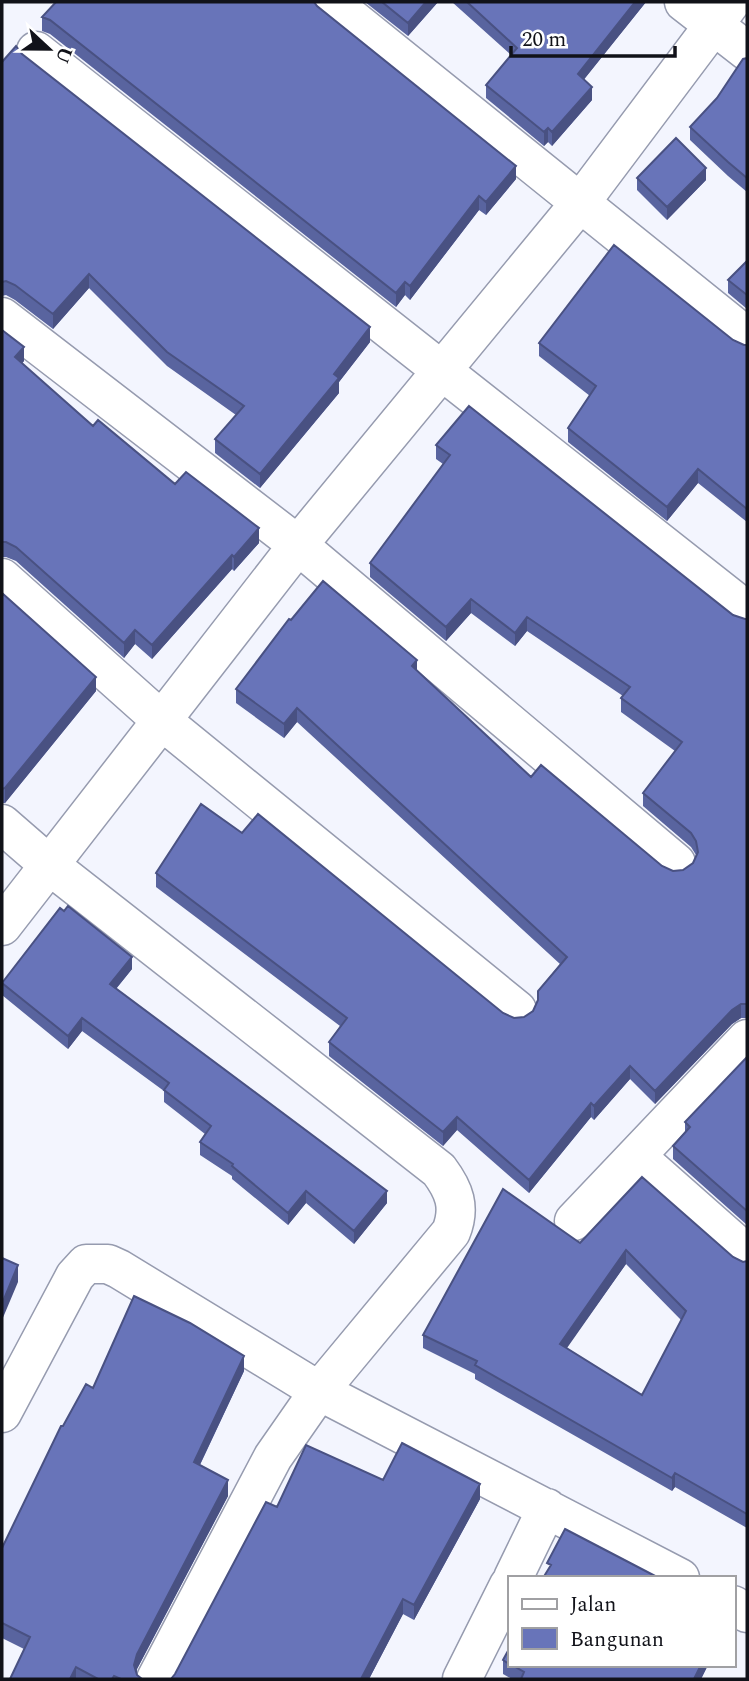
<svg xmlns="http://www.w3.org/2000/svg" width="749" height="1681" viewBox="0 0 749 1681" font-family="Spectral,serif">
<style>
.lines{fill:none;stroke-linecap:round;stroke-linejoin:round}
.minor-casing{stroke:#969baf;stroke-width:41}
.minor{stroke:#fff;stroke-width:38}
.wall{fill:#59649f;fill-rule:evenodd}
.shaded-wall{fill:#495182}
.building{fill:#6874b9;stroke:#495182;stroke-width:2;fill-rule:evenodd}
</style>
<rect width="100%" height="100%" fill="#f3f5fe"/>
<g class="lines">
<g class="minor-casing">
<path id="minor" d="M331,2l416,335
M684,2l63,49
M36,51l711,560
M2,317l296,228 378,318
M2,578l159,142 356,290
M2,824l46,40 391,306c15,20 22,37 12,62l-132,159 -46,66 -117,222
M2,926l296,-381 282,-342 151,-201
M637,1157l110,97
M574,1221l173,-182
M2,1413l73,-137 11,-12h22l11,5 200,122 361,187
M513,1578l34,-70
M733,1605l14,8
M462,1679l47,-94"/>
</g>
<use href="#minor" class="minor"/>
</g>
<path class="wall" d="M365,2h73l-30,34z
M452,2h194l-62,77 8,21 -40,46 -4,-4 -4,4 -58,-48v-13l25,-30z
M317,6l199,173 -30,36 -7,-5 -69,90 -5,-5 -9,12 -346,-273 -8,-3v-14z
M22,54l348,288 -31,40v11l-79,95 -45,-35v-14l21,-24 -69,-49 -78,-78 -36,41 -38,-29 -9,-5 -4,1v-234z
M747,58v134l-19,-16 -38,-36v-13l27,-29z
M637,178l69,2 -39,40 -30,-30z
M747,261v48l-19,-16v-13z
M2,330l22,31 -2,2 71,63 166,117 -25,28 -2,-2 -80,90 -17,-15 -11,14 -108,-97 -10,-4h-4z
M733,340l11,5h3v177l-49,-39 -31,38 -99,-79v-14l22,-32 -51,-40v-13z
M436,445l297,170 12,4h2v399h-6l-9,6 -77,80 -25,-25 -36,41 -3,-3 -62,76 -72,-63 -14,16 -114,-90v-14l11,-16 -184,-139v-14l358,145 10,-1 9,-6 5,-9v-11l22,-27 -263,-242 -13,16 -48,-35v-14l55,-69 126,51 114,106 131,89 11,5 10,-1 10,-7 3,-8 -5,-8 -48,-41v-13l32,-42 -54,-39v-14l2,-2 -96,-65 -12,15 -44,-33 -25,28 -76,-64v-14l73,-99 -7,-5z
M2,593l94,98 -91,112h-3z
M132,969l-16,20 271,214 -33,41 -48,-41 -18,22 -56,-46v-3l-32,-21v-13l5,-8 -41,-32v-11l-82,-60 -14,18 -66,-54v-13z
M747,1057v168l-74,-66v-13l12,-14v-10z
M580,1243l153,14 10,5 4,-1v267l-72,-41 -3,4 -197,-112v-5l-52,-26v-13zM626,1264l55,56 -39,75 -76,-47z
M244,1371l-44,94 28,31 -91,173v6l5,4h-132l14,-30 -22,-11v-90l61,-122 30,-38z
M383,1480l97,19 -66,121 -11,-6 -34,65h-198l4,-5 102,-167z
M509,1649v16h199l-7,14h-189l-9,-5v-14z"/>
<path class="shaded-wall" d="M426,2h12l-30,34v-13z
M635,2h11l-68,85v-13z
M592,87v13l-40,46v-14z
M548,128v14l-4,4v-14z
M516,166v13l-30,36v-13z
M706,168v12l-39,40v-13z
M479,196v14l-69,90v-14z
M89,274v14l-36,41v-15z
M405,282v13l-9,12v-14z
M370,327v15l-31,40v11l-79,95v-14z
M24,347v14l-9,10v-14z
M698,469v14l-31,38v-14z
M259,528v15l-25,28v-14z
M232,555v14l-80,90v-14z
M471,599v14l-25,28v-14z
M527,617v14l-12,15v-13z
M135,630v14l-11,14v-15z
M417,660v14l-5,-8z
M96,677v14l-91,112v-15z
M297,708v14l-13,16v-14z
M132,957v12l-22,27v-12z
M741,1004v14l-9,6 -77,80v-13l77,-81z
M82,1018v13l-14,18v-13z
M630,1066v13l-36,41v-14z
M591,1103v14l-62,76v-13z
M457,1117v13l-14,16v-14z
M306,1191v12l-18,22v-12z
M387,1191v12l-33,41v-13z
M626,1250v14l-66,94v-14z
M18,1265v17l-16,38v-16z
M244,1356v15l-50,106v-15z
M675,1473v14l-3,4v-13z
M228,1480v16l-91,173 -3,10v-14l3,-11z
M480,1484v15l-66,121v-15z
M403,1599v15l-34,65h-8z
M701,1665h7l-7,14h-7z
M76,1667v12h-6z"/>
<path class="building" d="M56,2h258l3,4 199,160 -30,36 -7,-6 -69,90 -5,-4 -9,11 -346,-273 -8,-3z
M382,2h44l-18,21z
M467,2h168l-57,72 14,13 -40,45 -4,-4 -4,4 -58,-47 31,-37z
M16,46l6,8 348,273 -36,47 5,4 -79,96 -45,-35 29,-33 -77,-54 -78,-78 -36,40 -38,-29 -9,-4 -4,1v-220z
M747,58v120l-19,-16 -38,-35 27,-29 26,-39z
M676,138l30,30 -39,39 -30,-29z
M614,245l119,95 11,5h3v164l-49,-40 -31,38 -99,-79 28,-42 -57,-43z
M747,261v34l-19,-15z
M2,330l22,17 -9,10 78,69 5,-6 77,64 11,-12 73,56 -25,29 -2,-2 -80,90 -17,-15 -11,13 -108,-96 -10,-5h-4z
M469,406l264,209 12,4h2v385h-6l-9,6 -77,81 -25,-25 -36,40 -3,-3 -62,77 -72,-63 -14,15 -114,-90 18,-24 -191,-145 45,-69 41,29 16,-19 245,199 11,5 10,-1 9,-6 5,-11v-9l29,-34 -270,-249 -13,16 -48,-35 53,-70 2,1 32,-39 94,79 -5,6 119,111 10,-12 121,101 11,5 10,-1 10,-7 5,-11 -2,-11 -5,-8 -48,-40 39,-51 -61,-44 9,-11 -103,-70 -12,16 -44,-34 -25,28 -76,-64 80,-108 -14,-10z
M2,593l94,84 -91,111 -3,1z
M68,906l64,51 -22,27 277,207 -33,40 -48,-40 -18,22 -56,-47 1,-2 -33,-22 11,-16 -47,-36 5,-7 -87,-65 -14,18 -66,-53 58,-75 4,3z
M747,1057v154l-74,-65 17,-19 -5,-5z
M642,1177l91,80 10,5 4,-1v253l-72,-41 -3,5 -197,-113 2,-4 -54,-26 80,-146 77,54zM626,1250l60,61 -44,84 -82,-51z
M2,1258l16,7 -16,39z
M134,1296l56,27 54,33 -50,106 34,18 -91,174 -3,11 3,10 5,4h-21l-7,-3 -2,3h-14l-22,-12 -6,12h-60l20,-42 -28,-14v-75l59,-122h2l23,-42 7,4z
M402,1443l78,41 -66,121 -11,-6 -42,80h-190l4,-5 91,-172 11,5 29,-62 77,35z
M565,1529l94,49h-116l8,-13 -4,-2z
M509,1649v15l-6,-4z
M512,1665h189l-7,14h-173l3,-7z"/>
<rect width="749" height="1681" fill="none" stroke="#111219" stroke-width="7"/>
<rect x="508" y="1576" width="228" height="91" fill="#ffffff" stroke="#a0a0a3" stroke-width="2"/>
<rect x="522" y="1599" width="35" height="10" fill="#ffffff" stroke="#a0a0a3" stroke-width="2"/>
<text x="570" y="1611" font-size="21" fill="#111219">Jalan</text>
<rect x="522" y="1628" width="35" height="21" fill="#6874b9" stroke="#a0a0a3" stroke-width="2"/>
<text x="570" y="1646" font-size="21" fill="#111219">Bangunan</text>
<g transform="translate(49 49) rotate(112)" stroke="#ffffff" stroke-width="5" paint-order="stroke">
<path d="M0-5L12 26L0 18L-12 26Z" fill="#111219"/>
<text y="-10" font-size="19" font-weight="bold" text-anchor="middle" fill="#111219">U</text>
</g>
<path d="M511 46v10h164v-10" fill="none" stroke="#111219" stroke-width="3.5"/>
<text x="522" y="46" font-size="21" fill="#111219" stroke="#ffffff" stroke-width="5" paint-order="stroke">20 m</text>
</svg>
